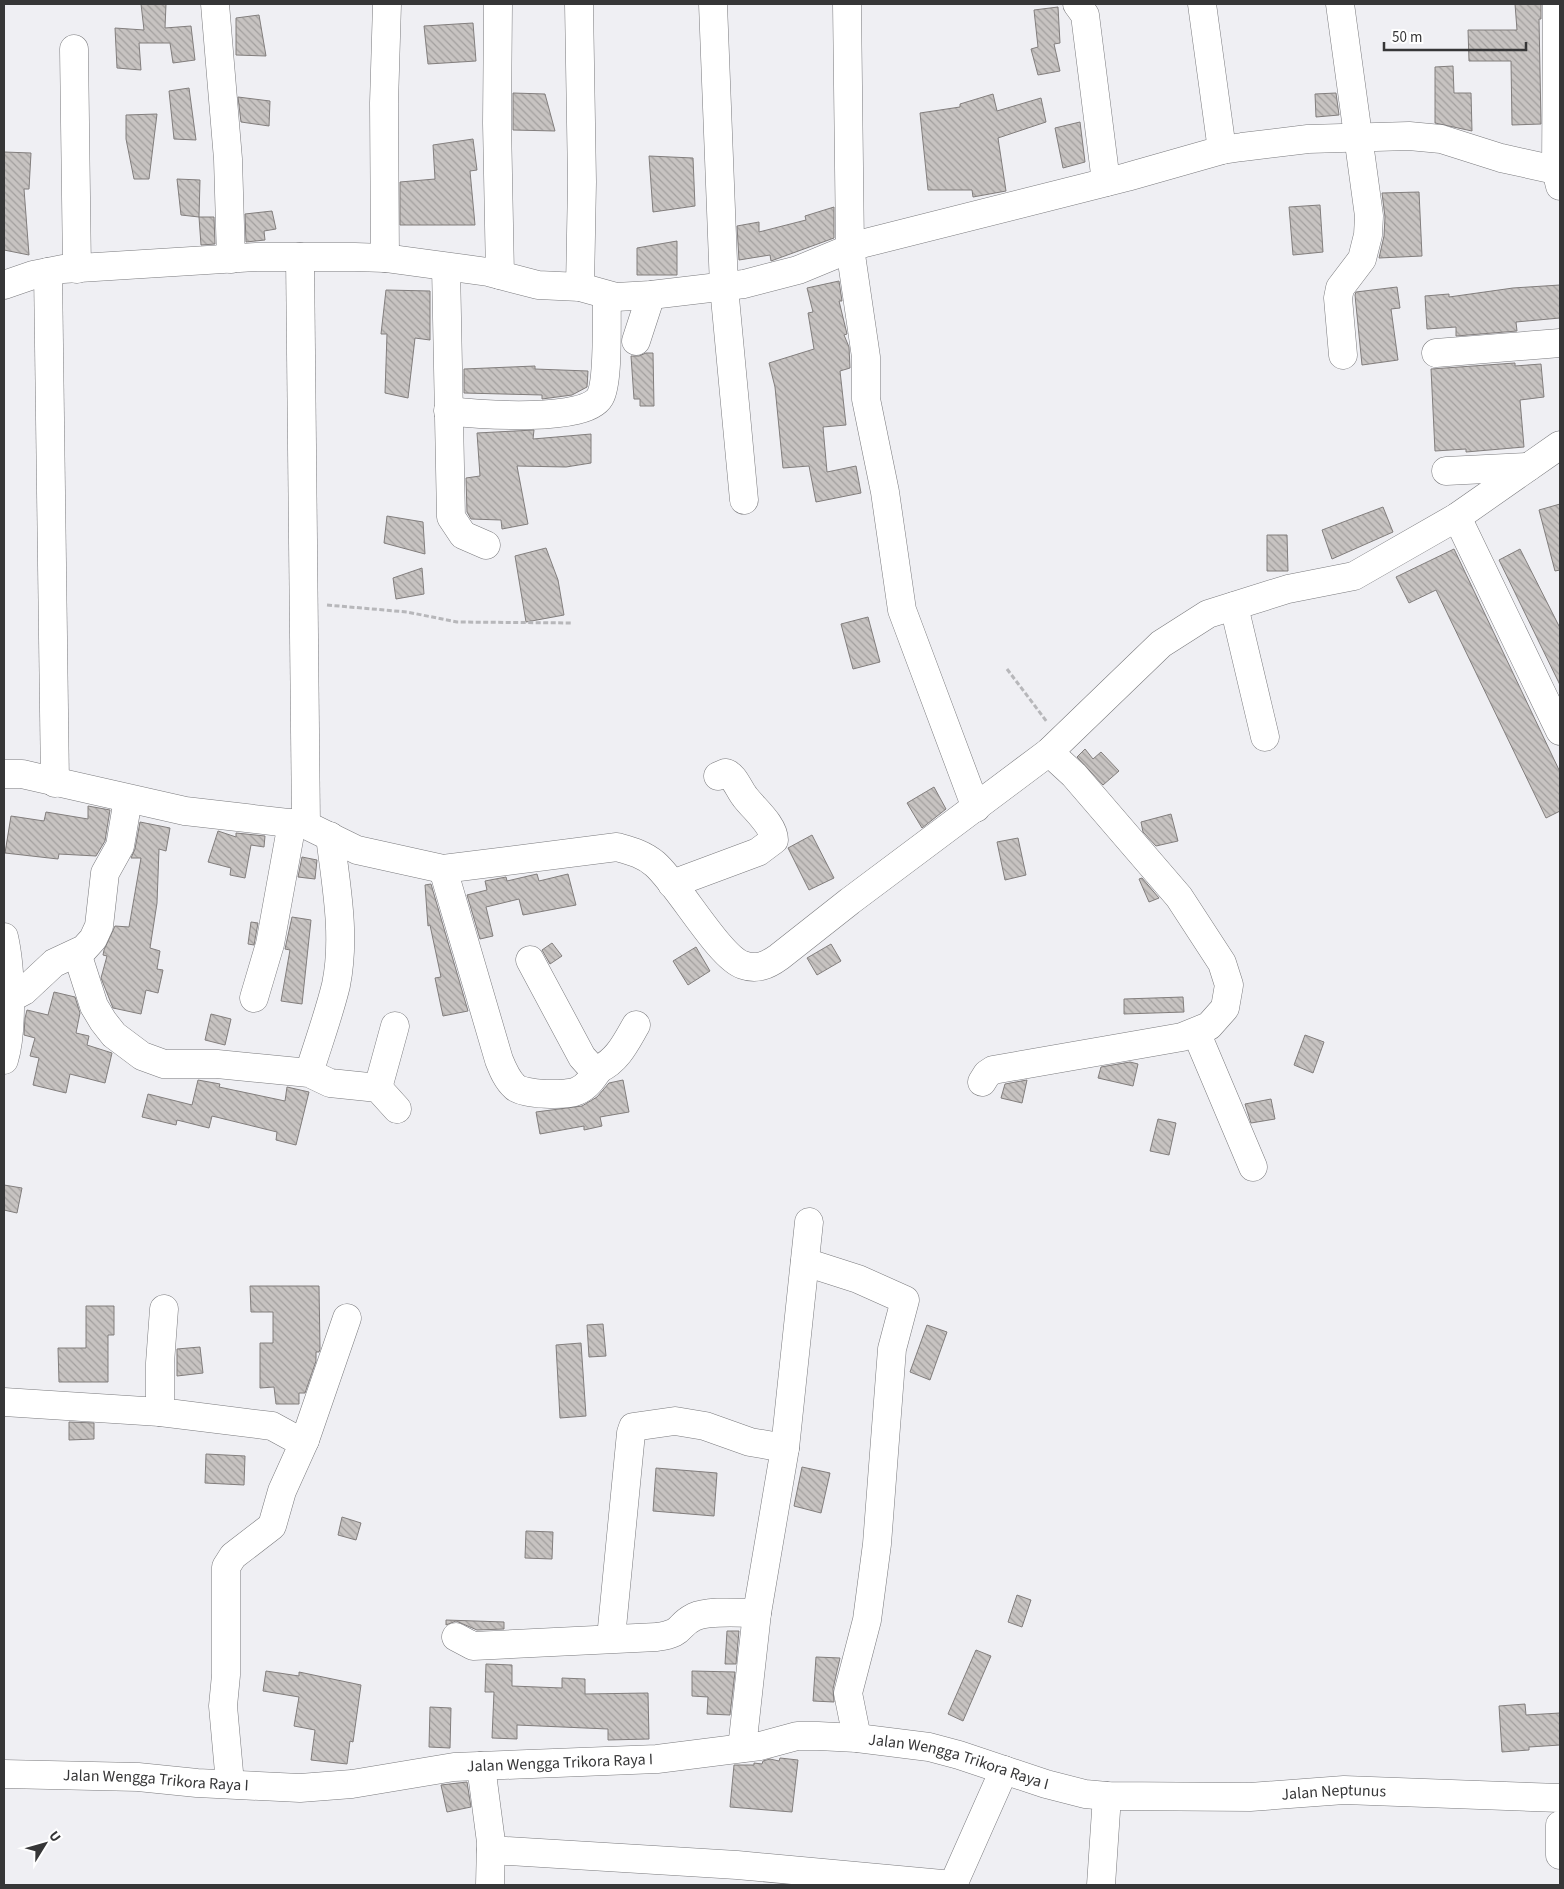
<svg xmlns="http://www.w3.org/2000/svg" width="1564" height="1889" viewBox="0 0 1564 1889" font-family="'Source Sans 3',sans-serif">
<style>
.building{fill:url(#building-back-hatch);stroke:#827e7d}
.lines{fill:none;stroke-linecap:round;stroke-linejoin:round}
.minor-casing{stroke:#7a7a7d;stroke-width:29}
.path{stroke:#b7b7ba;stroke-width:3;stroke-dasharray:5 2.5;stroke-linecap:butt}
.minor{stroke:#fff;stroke-width:28}
.labels{text-anchor:middle;dominant-baseline:central;stroke-width:4.5;stroke-linejoin:round;paint-order:stroke}
.street-label{font-size:16px;fill:#363637;stroke:#fff}
</style>
<defs>
<pattern id="building-back-hatch" width="6" height="6" patternUnits="userSpaceOnUse" patternTransform="scale(1.25)"><rect width="6" height="6" fill="#c7c3c1"/><path d="M-1 5l2 2M0 0l6 6M5-1l2 2" fill="none" stroke="#a29f9e"/></pattern>
</defs>
<rect width="100%" height="100%" fill="#efeff3"/>
<path class="building" d="M141,4h25l-1,24 26,-2 4,34 -22,3 -3,-20h-31l2,27 -24,-2 -2,-40 29,2z
M1515,4h26v15h-2l2,105 -29,1 -1,-64h-42l-1,-31h49z
M1058,7l2,36 -6,1 6,27 -22,4 -7,-26 7,-2 -4,-37z
M259,15l7,41 -30,-1v-37z
M473,23l3,38 -48,3 -4,-38z
M1453,66l1,27h17l1,38 -37,-8v-56z
M189,88l7,52 -22,-1 -5,-48z
M513,93l32,1 10,37 -42,-1z
M1336,93l3,22 -23,2 -1,-23z
M993,94l4,17 44,-13 5,24 -48,16 8,53 -33,6 -1,-7h-44l-8,-77 40,-6v-3z
M238,97l32,4 -1,25 -28,-4z
M157,114l-8,65h-15l-8,-40v-24z
M1080,122l5,40 -22,6 -8,-40z
M473,139l4,31 -7,1 5,54h-75v-43l35,-3 -2,-34z
M4,152l27,1 -2,36h-5l5,66 -25,-5z
M649,156l44,2 2,48 -42,6z
M177,179l23,1 -1,37 -18,-2z
M1419,192l3,64 -43,2 5,-22 1,-19 -3,-24z
M1320,205l3,47 -30,3 -4,-48z
M834,207v31l-63,23 -1,-6 -31,5 -2,-34 22,-4v10l47,-12 -1,-4z
M272,211l4,18 -12,2 1,9 -19,2 -1,-28z
M199,217h15l1,27 -14,1z
M677,241v34h-40v-27z
M839,281l3,20h-3l8,33 -3,1 5,12 1,21 -10,3 6,54 -23,2 4,45 29,-6 5,27 -45,9 -7,-36 -26,2 -8,-81 -6,-24 45,-14 -6,-36 5,-1 -6,-24z
M1560,285v33l-44,4 1,9 -61,5v-9l-29,2 -2,-33 24,-2v3l64,-9z
M1397,287l3,21 -9,1 7,51 -36,5 -7,-70 1,-3z
M386,290l44,1v49l-15,-2 -7,60 -23,-5 2,-59h-6z
M646,353h7l1,53h-14v-7h-6l-3,-43h8z
M1515,363v3l26,-2 3,33 -24,3 4,47 -58,5v-3l-31,2 -4,-82z
M535,366v3l53,2 -1,16 -15,8 -30,4v-4l-78,-2v-24z
M534,430l-1,9 58,-5v29l-25,4 -49,-1 11,58 -26,5 -1,-9 -30,-1 -4,-7 -1,-34 14,-2 -3,-43z
M1560,504v66l-5,1 -16,-61z
M1383,507l10,25 -61,27 -10,-29z
M387,516l36,6 2,32 -41,-11z
M1267,535h20l1,36h-21z
M546,548l12,32 6,35 -38,7 -11,-66z
M1454,549l106,223v39l-14,7 -110,-228 -27,13 -13,-26z
M1520,549l40,79v57l-61,-125z
M422,568l2,26 -28,5 -3,-21z
M868,617l12,45 -27,7 -12,-45z
M1085,749l8,10 8,-7 18,19 -16,14 -26,-28z
M934,787l12,22 -24,19 -15,-25z
M88,806l22,4 -5,31 -9,15 -37,-2 -1,5 -53,-6 6,-37 33,5 2,-9 42,7z
M1171,814l7,27 -22,5 -13,-14 -2,-10z
M140,822l30,6 -4,23 -7,-2 -2,54 -7,45 10,3 -3,18 6,1 -5,23 -12,-3 -5,24 -28,-6 -12,-30 6,-22 -4,-1 1,-5 11,-24 14,1 12,-69h-10l4,-9z
M218,831l18,6v-4l29,3 -1,11 -13,-2 -6,33 -15,-3 1,-7 -23,-6z
M812,835l22,43 -25,12 -21,-42z
M1018,838l8,37 -21,5 -8,-38z
M302,857l15,3 -2,19 -17,-2z
M537,874l2,7 29,-7 8,31 -53,10 -4,-16 -33,8 7,29 -13,3 -13,-44 20,-5 -2,-9 21,-4 1,4z
M1142,878l17,20 -10,4 -10,-23z
M431,884l37,127 -25,5 -8,-38 6,-1 -11,-52 -2,1 -3,-41z
M292,917l19,3 -9,84 -21,-3 9,-51 -5,-1z
M251,922l7,1 -4,22 -6,-1z
M552,943l10,13 -12,8 -8,-14z
M831,944l10,17 -24,14 -10,-17z
M696,947l14,24 -22,14 -15,-24z
M54,992l21,5 5,16 -4,20 13,3 -2,9 25,8 -7,30 -35,-9 -4,19 -33,-8 6,-27 -9,-2 5,-18 -11,-3 1,-17 2,-8 21,5z
M1183,997l1,15 -60,2v-15z
M211,1014l20,5 -6,26 -20,-5z
M1305,1035l19,7 -11,31 -19,-8z
M1130,1062l8,2 -5,22 -35,-8 3,-11z
M198,1080l22,4 -1,3 66,14 2,-14 22,5 -13,53 -20,-5 1,-8 -65,-16 -3,12 -32,-8 -1,5 -34,-8 6,-23 44,11z
M623,1080l6,32 -29,5 2,9 -18,4v-4l-44,8 -4,-22 46,-6 15,-9 12,-14z
M1027,1080l-5,23 -21,-5 4,-14z
M1271,1099l4,20 -24,4 -6,-19z
M1158,1119l18,4 -7,32 -19,-4z
M4,1185l18,3 -5,25 -13,-3z
M250,1286h69l1,63 -1,3h-3v9l-11,32h-6v11h-23l-2,-17 -14,1v-45h13v-31h-22z
M86,1306h28v29h-6v47h-49l-1,-34h28z
M603,1324l3,32 -17,1 -2,-32z
M927,1325l20,7 -17,48 -20,-8z
M581,1343l5,73 -26,2 -4,-73z
M200,1347l3,26 -26,3v-27z
M69,1422l25,1v16l-25,1z
M206,1454l39,2 -1,29 -39,-2z
M802,1467l28,6 -9,40 -27,-7z
M656,1468l61,5 -3,43 -61,-5z
M342,1517l19,6 -5,17 -18,-5z
M526,1531l27,1 -1,27 -27,-1z
M1017,1595l14,5 -9,27 -14,-5z
M446,1620l58,2v7l-27,1 -21,-9 -10,4z
M727,1631h12l-3,33h-11z
M976,1650l15,6 -28,65 -15,-7z
M816,1657l24,1 -7,31 1,13 -21,-1z
M486,1664l26,1v21l50,2v-10l23,1v15l63,-1 1,46 -41,1v-11l-91,-4v14l-25,-1 2,-46h-9z
M266,1671l33,5v-4l62,13 -8,57 -3,-1 -3,23 -36,-4 4,-30 -21,-4 5,-29 -36,-6z
M692,1671l43,1 -5,43 -23,-1 1,-17 -16,-1z
M1525,1704l1,11 34,-2v32l-31,2v3l-27,2 -3,-46z
M430,1707l21,1 -1,40 -21,-1z
M780,1758l18,2 -6,52 -62,-5 4,-42h20v-2l8,1 1,-3 7,-2 9,2z
M467,1782l4,25 -24,5 -6,-27z"/>
<g class="lines">
<g class="minor-casing">
<g id="minor">
<path d="M215,4l13,155 3,100"/>
<path d="M498,4l-1,119 3,152"/>
<path d="M579,4l3,178 -2,105"/>
<path d="M713,4l11,283 20,213"/>
<path d="M847,4l3,244 16,109v42l19,93 17,118 74,198"/>
<path d="M1077,4l8,11 21,167"/>
<path d="M1202,4l20,146"/>
<path d="M1340,4l29,212 -1,19 -6,24 -22,29 -2,10 5,57"/>
<path d="M1557,4l-1,166 4,16"/>
<path d="M74,49l3,220"/>
<path d="M300,257l6,568"/>
<path d="M385,258l-1,-155 3,-99"/>
<path d="M446,267l5,250 12,18 23,10"/>
<path d="M48,272l7,511"/>
<path d="M4,285l29,-10 30,-6 193,-12h99l30,1 103,14 50,13 42,2 36,10 35,-2 93,-11 54,-14 63,-26 266,-67 95,-27 20,-3 66,-8 101,-3 32,3 60,19 59,13"/>
<path d="M636,341l15,-46"/>
<path d="M1436,353l124,-10"/>
<path d="M448,411c27,3 142,13 153,-16 8,-19 5,-76 6,-99"/>
<path d="M1446,471l82,-4"/>
<path d="M1457,517l103,214"/>
<path d="M1234,606l31,131"/>
<path d="M4,774h18l163,37 121,14 51,25 86,19 174,-22c14,4 26,7 38,17 24,21 64,93 88,101 14,5 25,0 36,-8l71,-56 199,-149 112,-108 47,-30 80,-25 66,-13 103,-59 103,-72"/>
<path d="M443,869l56,191c4,10 8,20 16,27 9,8 51,9 62,4 10,-4 16,-13 22,-22"/>
<path d="M672,884l86,-32 16,-12c0,-15 -20,-31 -29,-43 -6,-7 -11,-23 -20,-24l-7,3"/>
<path d="M4,937c7,30 9,94 0,123"/>
<path d="M77,953l17,53 9,15 11,14 28,21 22,8h53l92,9 21,10 48,5 19,21"/>
<path d="M530,960l52,97 9,10 8,2c19,-9 27,-27 37,-44"/>
<path d="M254,998l16,-54 22,-121"/>
<path d="M4,999h5l15,-8 30,-28 30,-14 9,-10 6,-13 6,-53 15,-27 8,-47"/>
<path d="M1196,1032l57,135"/>
<path d="M309,1073c9,-29 20,-59 27,-88 10,-49 0,-100 -6,-149"/>
<path d="M982,1082l5,-8 6,-4 189,-33 27,-11 16,-18 4,-23 -7,-22 -43,-66 -105,-122 -25,-23"/>
<path d="M378,1088l17,-62"/>
<path d="M805,1262l53,17 47,21 -13,49 -15,195 -10,76 -19,73 9,45"/>
<path d="M164,1309l-4,54v49l112,14 22,12 11,2 -23,51 -10,35 -39,30 -7,11v108l-3,31 7,77"/>
<path d="M4,1402l156,10"/>
<path d="M305,1440l42,-122"/>
<path d="M456,1637l17,9 184,-9c28,-4 19,-11 37,-20 15,-7 46,-4 63,-4"/>
<path d="M611,1638l20,-205 2,-6 42,-6 30,5 45,16 35,6"/>
<path d="M742,1748l15,-135 28,-165 24,-226"/>
<path d="M481,1766l10,76 -1,43"/>
<path id="s1" d="M4,1774l134,3 59,6 103,5 52,-4 102,-17 203,-8 103,-13 37,-10h21l39,2 72,9 30,8 87,29 39,10 22,2 143,1 94,-7 216,8"/>
<path d="M1560,1825v30"/>
<path d="M491,1850l246,15 216,20"/>
<path d="M953,1885l51,-115"/>
<path d="M1101,1885l6,-89"/>
</g>
</g>
<path class="path" d="M327,605l80,7 50,10 116,1
M1007,669l40,53"/>
<use href="#minor" class="minor"/>
</g>
<g class="labels">
<g class="street-label">
<text stroke="none"><textPath href="#s1" startOffset="558">Jalan Wengga Trikora Raya I</textPath></text>
<text stroke="none"><textPath href="#s1" startOffset="962">Jalan Wengga Trikora Raya I</textPath></text>
<text stroke="none"><textPath href="#s1" startOffset="152">Jalan Wengga Trikora Raya I</textPath></text>
<text stroke="none"><textPath href="#s1" startOffset="1342">Jalan Neptunus</textPath></text>
</g>
</g>
<rect width="1564" height="1889" fill="none" stroke="#363637" stroke-width="10"/>
<g transform="translate(45 1844) rotate(53)" stroke="#ffffff" stroke-width="4" paint-order="stroke">
<path d="M0-4L9 19L0 12L-9 19Z" fill="#363637"/>
<text y="-8" font-size="14" font-weight="bold" text-anchor="middle" fill="#363637">U</text>
</g>
<path d="M1384 42v8h142v-8" fill="none" stroke="#363637" stroke-width="2.5"/>
<text x="1392" y="42" font-size="15" fill="#363637" stroke="#ffffff" stroke-width="4" paint-order="stroke">50 m</text>
</svg>
